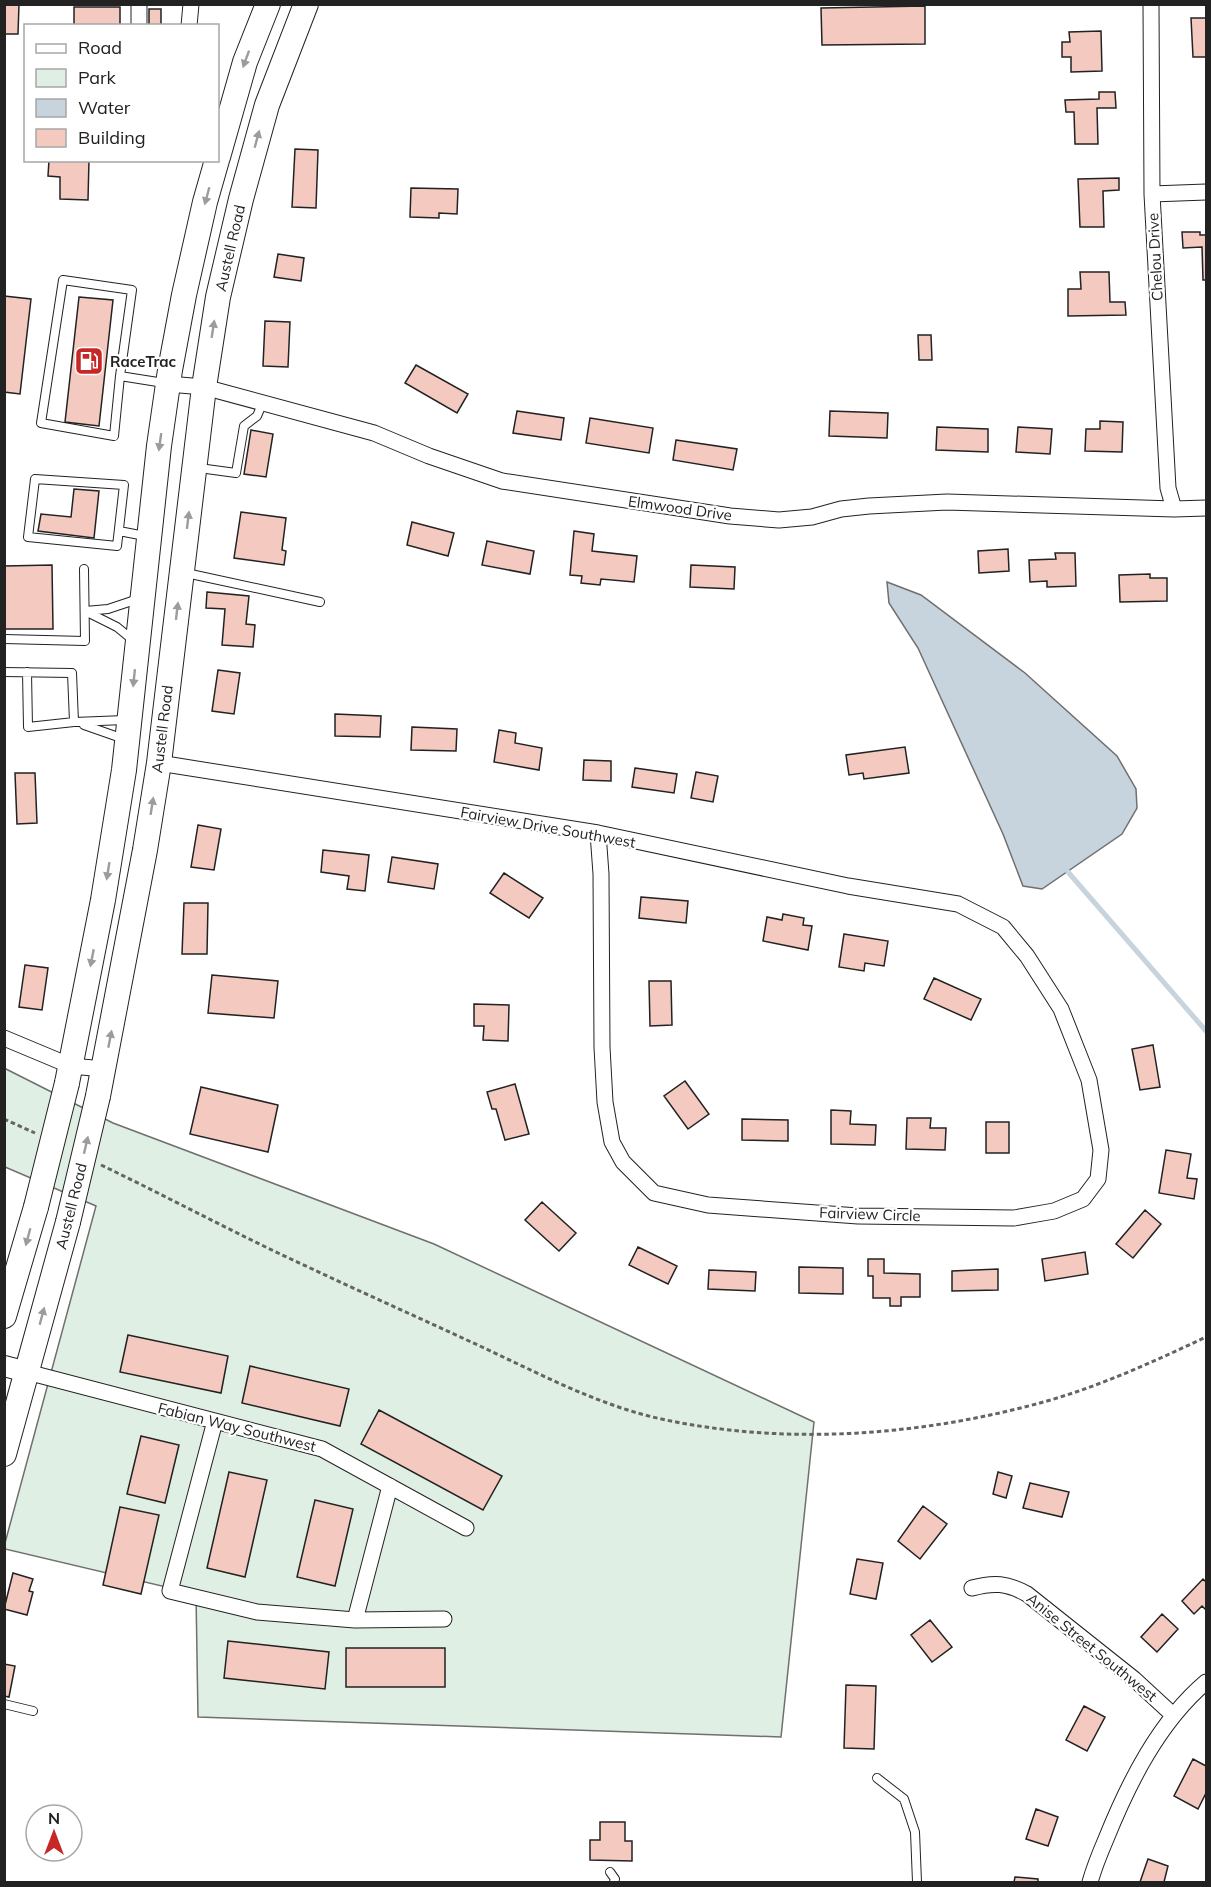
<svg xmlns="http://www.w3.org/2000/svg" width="1211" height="1887" viewBox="0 0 1211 1887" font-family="Mulish,sans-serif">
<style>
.green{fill:#e0efe3;stroke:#6f6f6f;stroke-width:1.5}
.water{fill:#c7d3dd;stroke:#6f6f6f;stroke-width:1.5}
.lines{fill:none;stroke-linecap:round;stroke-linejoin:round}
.stream{stroke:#c7d3dd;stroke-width:5}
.building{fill:#f3c9c0;stroke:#222;stroke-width:1.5}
.service-casing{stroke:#222;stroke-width:10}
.minor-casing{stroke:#222;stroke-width:17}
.tertiary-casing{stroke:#222;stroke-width:22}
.primary-casing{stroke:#222;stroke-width:26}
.path{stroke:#646464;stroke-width:3;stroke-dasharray:4.5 3;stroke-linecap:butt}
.service{stroke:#fff;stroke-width:8}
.minor{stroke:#fff;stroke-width:15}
.tertiary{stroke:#fff;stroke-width:20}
.primary{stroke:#fff;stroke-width:24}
.primary-bridge-casing{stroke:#222;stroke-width:26;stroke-linecap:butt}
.primary-bridge{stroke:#fff;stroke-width:24}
.oneway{fill:#9c9c9c}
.labels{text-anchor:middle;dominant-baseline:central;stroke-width:4.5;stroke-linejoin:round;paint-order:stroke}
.street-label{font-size:15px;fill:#222;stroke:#fff}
.poi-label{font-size:15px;font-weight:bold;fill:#222;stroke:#fff;text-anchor:start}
</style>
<rect width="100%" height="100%" fill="#fff"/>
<path class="green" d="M4,1068l109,55 321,121 380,178 -33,315 -583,-20 -2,-123 -191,-45v-6l91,-337 -91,-39z"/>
<path class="water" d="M887,582l34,13 104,78 92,83 19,33 1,19 -15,26 -80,55 -19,-3 -20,-52 -85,-186 -29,-45z"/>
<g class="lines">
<path class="stream" d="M1068,872l138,159"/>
</g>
<path class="building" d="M4,4h15l-1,30h-14z
M925,6v38l-103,1 -1,-37z
M74,7h46v19h-46z
M149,9h12v17h-12z
M1191,18h15v39h-13z
M1101,31l1,40 -31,1v-15h-9v-15h8l-1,-10z
M1099,92h16l1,16h-19l1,36h-23l-1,-32h-8l-1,-12 34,-1z
M295,149l23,1 -2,58 -24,-1z
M49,160h40l-1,40 -28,-1v-22l-12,-1z
M1119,178v12l-16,1 1,36h-24l-2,-48z
M411,188l47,1 -1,25 -18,-1v5l-29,-1z
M1182,232h18v3h6v45h-3l-1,-33 -19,1z
M278,254l26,4 -3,23 -27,-4z
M1080,272h29l1,30h15l1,13 -58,1v-27h13z
M4,296l27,3 -11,95 -16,-2z
M79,297l34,3 -14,126 -34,-4z
M265,321l25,1 -2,45 -25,-1z
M918,335h13l1,25h-13z
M416,365l52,29 -11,19 -52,-30z
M517,411l47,7 -3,22 -48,-7z
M830,411l58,2 -1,25 -58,-2z
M590,418l63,10 -4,25 -63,-10z
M1100,421l23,1 -1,30 -37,-1 1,-22h14z
M937,427l51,2v23l-52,-2z
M1018,427l34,2 -2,25 -34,-2z
M251,430l22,4 -7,43 -22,-3z
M676,440l61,9 -4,21 -60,-10z
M74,489l25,2 -5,47 -56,-7 3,-17 30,3z
M241,512l45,6 -4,32 4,1 -2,14 -50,-7z
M412,522l42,11 -6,23 -41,-11z
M574,531l20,3 -2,17 45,5 -3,26 -33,-3 -1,6 -19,-2 1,-7 -12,-1z
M487,541l47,10 -4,23 -48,-9z
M1008,549l1,22 -30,2 -1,-22z
M1055,553h20l1,33 -29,1v-6l-17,1 -1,-22 27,-1z
M52,565l1,64h-49v-63z
M691,565l44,2 -1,22 -44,-2z
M1150,574v4h17v23l-47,1 -1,-27z
M207,592l42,4 -3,28 9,1 -2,22 -31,-2 3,-36 -19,-1z
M218,670l22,3 -6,41 -22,-3z
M335,714l46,2 -1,21 -45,-1z
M412,727l45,2 -1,22 -45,-1z
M499,730l17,3 -1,10 27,5 -3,22 -45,-8z
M905,747l4,26 -45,6 -1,-6 -14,2 -3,-20z
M584,760l27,1v20l-28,-1z
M635,768l42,6 -3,19 -42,-6z
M696,772l22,4 -5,26 -22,-4z
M15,773h20l2,50 -20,1z
M198,825l23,4 -7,41 -23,-3z
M323,850l46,5 -4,36 -18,-2 2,-13 -28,-4z
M392,857l46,7 -4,25 -46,-7z
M504,873l39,25 -14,20 -39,-25z
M641,897l47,4 -2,22 -47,-5z
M184,903h24l-1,51h-25z
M783,914l21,4 -1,7 9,1 -4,24 -45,-9 4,-24 15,3z
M844,934l44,7 -4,25 -19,-3 -1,8 -25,-4z
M25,965l23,3 -6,42 -23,-3z
M212,975l66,6 -4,37 -66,-5z
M934,978l47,21 -10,21 -47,-21z
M649,981h22l1,44 -22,1z
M474,1004l35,1 -1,36 -25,-1 1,-14h-10z
M1153,1045l7,42 -20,3 -8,-41z
M685,1081l24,33 -21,15 -24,-33z
M515,1084l14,50 -24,6 -9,-31h-4l-5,-17z
M201,1087l77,18 -10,47 -78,-18z
M831,1110l20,1 -1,13 26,1 -1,20 -44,-1z
M907,1118h24l-1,10h16l-1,22 -39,-1z
M742,1119l46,1v21l-46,-1z
M986,1122h23v31h-23z
M1166,1150l25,4 -4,24 10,1 -3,20 -35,-6z
M542,1202l34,31 -17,18 -34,-31z
M1145,1210l16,14 -28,34 -17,-14z
M638,1247l39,19 -9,18 -39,-19z
M1085,1252l3,22 -43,7 -3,-22z
M868,1259h16v14l36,1v23h-19v9h-11v-8h-17v-22h-5z
M799,1267l44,1v26l-44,-1z
M998,1269v21l-46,1v-20z
M709,1270l47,2 -1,19 -47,-2z
M128,1335l100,21 -7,37 -101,-21z
M250,1366l99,23 -9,37 -98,-23z
M379,1410l123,66 -19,34 -122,-66z
M141,1436l38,9 -14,58 -38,-9z
M229,1472l38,8 -22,97 -38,-9z
M998,1472l14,4 -6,22 -13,-4z
M1030,1483l39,9 -7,25 -39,-9z
M315,1500l38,9 -18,77 -38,-9z
M923,1506l24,18 -27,35 -22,-18z
M120,1507l39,8 -18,79 -38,-9z
M857,1559l26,4 -7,36 -26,-5z
M13,1573l20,6 -4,12 4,1 -6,23 -23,-6z
M1203,1579l3,3v28l-4,-4 -8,8 -12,-13z
M1162,1614l16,15 -21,23 -16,-15z
M930,1620l22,27 -20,15 -21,-27z
M228,1641l101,11 -4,37 -101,-11z
M346,1648h99v39h-99z
M4,1664l11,2 -6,31 -5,-1z
M846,1685l30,1 -2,63 -30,-1z
M1084,1706l21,11 -18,34 -21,-11z
M1193,1759l13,7v27l-8,16 -24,-13z
M1036,1809l22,8 -10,29 -22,-7z
M600,1822h25v19h7v20l-42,-1v-20h10z
M1148,1859l20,7 -4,16h-24z
M1015,1877l23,2v3h-24z"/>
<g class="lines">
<g class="service-casing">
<path id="service" d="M120,376l-6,60 -73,-13 22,-143 69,10 -12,86 44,7
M199,468l37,5 8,-47 13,-10 6,-14
M35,479l89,6 -7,61 -89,-9z
M119,531l26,5
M186,573l134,29
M4,639l81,2 -1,-72
M134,641l-17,-14 -32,-16 23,-2 30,-10
M4,672l68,1 2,49
M27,672l1,55 46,-5 51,-2
M84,725l40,14
M4,1704l29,7
M877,1778l27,21 11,33 2,50
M610,1872l5,7 -1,3"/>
</g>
<g class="minor-casing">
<path id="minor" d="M1151,4l1,190 16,294 6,21
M139,26v-22
M189,26l2,-22
M1152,194l54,-2
M168,384l36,3 170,46 55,23 73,25 228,35 49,4 33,-3 29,-8 28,-3 78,-4 227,7 32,-1
M159,763l439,70 250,53 110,18 45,23 24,29 34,53 28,71 12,70 -3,29 -15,20 -29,12 -40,7 -156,-2 -150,-11 -54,-12 -31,-31 -11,-20 -7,-40 -3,-55 -1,-173 -3,-41
M4,1038l67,28 33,3
M27,1372l295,77 144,79
M215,1421l-45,170 87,21 98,8 89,-1
M972,1588c22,-6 35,-5 55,6l107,85 39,36
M355,1620l35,-134
M1090,1882c4,-14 10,-29 16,-43 23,-57 53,-117 100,-157"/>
</g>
<g class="tertiary-casing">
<path id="tertiary" d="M4,1366l23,6"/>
</g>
<g class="primary-casing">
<path id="primary" d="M218,157l27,-95 23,-58
M67,1083l36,-183 21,-130 35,-324 11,-76 14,-75 21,-93 12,-42
M98,1096l47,-246 14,-87 45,-376 14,-90 23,-98 26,-94 39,-101
M4,1316l32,-109
M4,1454l64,-232"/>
</g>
<path class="path" d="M4,1119l31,14
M101,1165c69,33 137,70 207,102 53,25 107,49 161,74 64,29 128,65 197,79 125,26 260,15 381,-19 56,-16 108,-40 159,-64"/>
<use href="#service" class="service"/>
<use href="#minor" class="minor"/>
<use href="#tertiary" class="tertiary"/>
<use href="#primary" class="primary"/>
<g class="primary-bridge-casing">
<path id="primary-bridge" d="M36,1207l31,-124
M68,1222l30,-126"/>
</g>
<use href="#primary-bridge" class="primary-bridge"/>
</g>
<defs><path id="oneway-solid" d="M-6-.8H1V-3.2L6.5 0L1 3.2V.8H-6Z" transform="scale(1.5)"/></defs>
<g class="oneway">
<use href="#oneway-solid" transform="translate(246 59) rotate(110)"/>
<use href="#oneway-solid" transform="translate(257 139) rotate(-75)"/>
<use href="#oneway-solid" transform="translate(207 196) rotate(105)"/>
<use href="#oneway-solid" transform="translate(213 329) rotate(-81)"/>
<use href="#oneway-solid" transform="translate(160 442) rotate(98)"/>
<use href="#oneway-solid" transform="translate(188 520) rotate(-83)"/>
<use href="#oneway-solid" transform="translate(177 611) rotate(-83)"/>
<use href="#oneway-solid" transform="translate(134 678) rotate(96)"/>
<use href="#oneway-solid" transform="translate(152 806) rotate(-81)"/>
<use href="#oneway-solid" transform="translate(108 871) rotate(99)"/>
<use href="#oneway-solid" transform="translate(92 958) rotate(101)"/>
<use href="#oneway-solid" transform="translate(110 1039) rotate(-79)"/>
<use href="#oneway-solid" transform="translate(86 1145) rotate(-77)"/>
<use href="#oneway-solid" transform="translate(28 1237) rotate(105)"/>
<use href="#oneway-solid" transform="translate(42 1316) rotate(-75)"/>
</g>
<defs>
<g id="fuel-square" transform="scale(1.5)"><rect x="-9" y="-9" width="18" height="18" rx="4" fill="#c62828" stroke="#fff"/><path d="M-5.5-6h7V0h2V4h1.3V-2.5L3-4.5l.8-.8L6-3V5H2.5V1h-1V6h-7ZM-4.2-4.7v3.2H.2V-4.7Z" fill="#fff"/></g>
</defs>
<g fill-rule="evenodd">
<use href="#fuel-square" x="89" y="361"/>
</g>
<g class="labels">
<g class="street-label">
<text transform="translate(230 248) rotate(-77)">Austell Road</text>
<text transform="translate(1155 257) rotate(-93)">Chelou Drive</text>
<text transform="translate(680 508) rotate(8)">Elmwood Drive</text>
<text transform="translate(162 729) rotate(-83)">Austell Road</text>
<text transform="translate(548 827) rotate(10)">Fairview Drive Southwest</text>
<text transform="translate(71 1206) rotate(-76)">Austell Road</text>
<text transform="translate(870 1214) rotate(2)">Fairview Circle</text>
<text transform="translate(237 1427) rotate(14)">Fabian Way Southwest</text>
<text transform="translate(1092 1647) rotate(39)">Anise Street Southwest</text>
</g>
<g class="poi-label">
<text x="110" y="361">RaceTrac</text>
</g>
</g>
<rect width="1211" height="1887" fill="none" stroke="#222222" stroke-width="12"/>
<rect x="24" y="24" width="195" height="138" fill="#ffffff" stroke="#a7a7a7" stroke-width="1.5"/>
<rect x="36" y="44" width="30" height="9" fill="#ffffff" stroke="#a7a7a7" stroke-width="1.5"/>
<text x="78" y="54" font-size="18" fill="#222222">Road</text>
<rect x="36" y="69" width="30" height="18" fill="#e0efe3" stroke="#a7a7a7" stroke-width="1.5"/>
<text x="78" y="84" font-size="18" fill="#222222">Park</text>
<rect x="36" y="99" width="30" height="18" fill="#c7d3dd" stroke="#a7a7a7" stroke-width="1.5"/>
<text x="78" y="114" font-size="18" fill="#222222">Water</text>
<rect x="36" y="129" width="30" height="18" fill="#f3c9c0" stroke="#a7a7a7" stroke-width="1.5"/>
<text x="78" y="144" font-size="18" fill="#222222">Building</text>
<g transform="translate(54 1833)"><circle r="28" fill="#ffffff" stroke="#a7a7a7" stroke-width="1.5"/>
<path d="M0-4.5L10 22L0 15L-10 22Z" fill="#c62828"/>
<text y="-9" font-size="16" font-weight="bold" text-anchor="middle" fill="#222222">N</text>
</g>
</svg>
